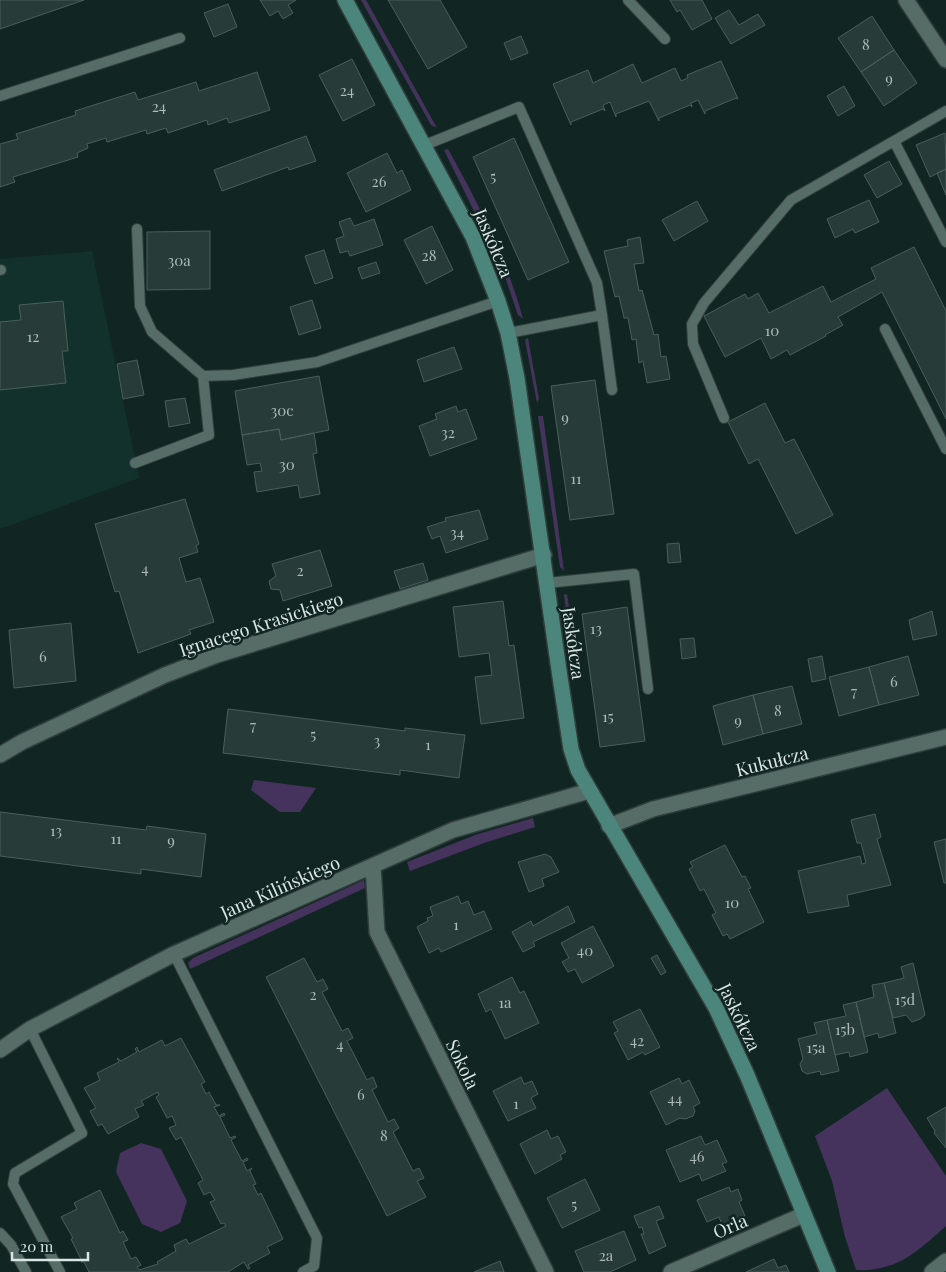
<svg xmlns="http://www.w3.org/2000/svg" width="946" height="1272" viewBox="0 0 946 1272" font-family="'Playfair Display',serif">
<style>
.built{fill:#13312c}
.green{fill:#46335d}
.building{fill:#273c38;stroke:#495f5b}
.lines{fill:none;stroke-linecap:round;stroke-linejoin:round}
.lane-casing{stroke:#303e3b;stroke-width:12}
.street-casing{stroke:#303e3b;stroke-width:18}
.secondary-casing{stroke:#303e3b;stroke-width:18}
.lane{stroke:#566c67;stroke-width:10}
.street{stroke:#566c67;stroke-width:15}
.secondary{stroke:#4c857b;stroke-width:15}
.labels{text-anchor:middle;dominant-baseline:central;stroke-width:5;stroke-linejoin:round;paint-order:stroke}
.number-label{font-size:15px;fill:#adbcb8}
.street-label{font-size:18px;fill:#dae6e3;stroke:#112622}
</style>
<rect width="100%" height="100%" fill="#112622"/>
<path class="built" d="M92,251l47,227 -139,51v-270z"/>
<path class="green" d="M361,0h5l71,128 -6,-3z
M448,149c30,54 59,110 75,170l-5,-4 -16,-47 -58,-118z
M528,338l11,61 -2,4 -12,-63z
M538,416h5l21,155 -4,-4z
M567,594l8,52 -1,30 -10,-81z
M254,780l62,8 -16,24h-20l-29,-22z
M533,818l2,9 -51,16 -74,28 -3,-9 68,-27z
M364,880l1,8 -175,81 -2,-6 5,-5z
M887,1088l59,88v50c-28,25 -49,46 -90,44l-11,-33 -13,-56 -17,-45z
M141,1143l20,6 26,52 -7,22 -19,9 -19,-8 -26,-52 4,-19z"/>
<path class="building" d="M0,0h84l-84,29z
M260,0h36l-8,5 5,8 -10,6 -5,-8 -8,5z
M388,0h52l27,47 -39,22z
M670,0h32l10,19 -20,11 -12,-20 -3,2z
M228,4l9,23 -23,10 -10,-24z
M729,10l10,15 19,-11 7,11 -34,19 -16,-26z
M872,16l22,34 -33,22 -23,-34z
M521,36l7,17 -17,7 -7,-17z
M894,50l23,33 -33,23 -23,-34z
M352,59l23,46 -32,16 -24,-46z
M721,61l17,38 -2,-1 -31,13v3l-7,-14 -7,3 1,4 -2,-2 -31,13v3l-10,-20 -33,13v3l-6,-15 -7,3 2,6 -2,-2 -32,13v3l-18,-41 35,-14 5,13 40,-19 9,19 33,-15 6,13 7,-3 -1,-3z
M257,72l13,38 -41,13 -2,-5 -19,7 -1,-5 -39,13 -2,-5 -19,6 -1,-4 -39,12 -1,-4 -19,6 1,4 -11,5 1,4 -65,20 2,5 -15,5v-43l18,-5 -2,-5 60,-19 -1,-4 60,-19 3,8 58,-18 3,9z
M844,86l11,20 -17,10 -11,-20z
M945,133l1,36 -16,8 -14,-32z
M306,136l10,25 -27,9 -1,-3 -66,24 -8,-21z
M514,138l55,124 -41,18 -55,-123z
M387,153l10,20 5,-3 9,20 -45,22 -19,-39z
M889,161l13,23 -25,14 -13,-23z
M946,169v26l-9,-22z
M869,200l10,22 -24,11 -2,-4 -18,9 -8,-19z
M697,201l11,20 -34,20 -12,-21z
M350,218l4,8 20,-7 9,26 -33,11 -2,-5 -8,2 -4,-14 8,-3 -5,-14z
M432,226l21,44 -27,14 -22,-44z
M210,231v58l-63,1v-58z
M640,237l4,26 -10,1 5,27 3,-1 12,45 4,-1 3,23 5,-1 4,23 -23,4 -4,-22 -4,2 -3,-24 -4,1 -4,-22h-4l-5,-22 -4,1 -11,-46 24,-5 -1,-6z
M914,247l32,64v108l-64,-127 -44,25 5,8 -18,10 1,1 -36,19 -3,-5 -16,9 -10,-21 -36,19 -21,-41 41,-22 3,5 10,-6 11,20 54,-27 8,16 45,-23 -5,-11z
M324,250l9,28 -18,6 -10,-28z
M376,262l4,11 -18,6 -4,-11z
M312,300l9,28 -22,7 -9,-28z
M63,301l5,50h-6l4,32 -66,7v-68l21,-2 -2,-15z
M454,347l8,22 -38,13 -7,-22z
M137,360l7,35 -21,4 -6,-35z
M319,376l10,54 -48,10 -2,-11 -37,6 -7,-44z
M595,380l19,134 -44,6 -19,-134z
M185,398l5,25 -21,4 -4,-26z
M765,403l20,40 9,-4 39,76 -37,19 -38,-75 -9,5 -21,-42z
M456,406l2,6 8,-3 11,30 -47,17 -11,-30 18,-7 -2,-5z
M279,429l2,11 33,-7 3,20 -4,1 7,40 -20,4 -2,-13 -41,7 -3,-20 8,-1 -2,-8 -13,2 -5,-30z
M185,499l14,45 -3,2 2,6 -19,6 7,24 14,-4 14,44 -25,8 2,4 -53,19 -19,-62 -4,1 -20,-68z
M479,510l9,29 -42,14 -6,-17 -8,3 -5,-12 19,-6 -1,-3z
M679,543l2,19 -13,1 -1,-19z
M320,550l12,36 -49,15 -3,-11 -9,-1 -2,-8 7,-5 -4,-12z
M423,563l5,17 -28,9 -6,-18z
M503,601l6,45 5,-1 10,73 -43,6 -6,-47 17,-2 -3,-22 -30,4 -6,-50z
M627,607l18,134 -45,6 -18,-133z
M932,611l5,24 -24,5 -4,-20z
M71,623l5,58 -62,7 -5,-58z
M694,638l2,19 -14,2 -2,-20z
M822,656l4,23 -14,3 -4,-23z
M908,656l11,39 -40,10 -10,-38z
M869,667l10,38 -40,11 -10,-39z
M792,686l10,38 -39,10 -10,-39z
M753,695l10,39 -40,11 -10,-39z
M228,709l177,22v-3l60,7 -6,43 -59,-8v5l-177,-22z
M0,812l146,18 1,-4 59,8 -5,43 -60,-8v5l-141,-18z
M875,814l6,23 -4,2 14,46 -44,10 2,11 -41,7 -10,-42 62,-15 2,8 4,-1 -5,-20h-4l-6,-23z
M946,839v44h-2l-10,-41z
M725,845l17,32 3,-1 6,12 -3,1 16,33 -34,17 -3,-5 -4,2 -11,-21 4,-2 -12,-24 -4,2 -11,-22 4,-2 -3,-5z
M545,854l6,3 8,15 -17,7 2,7 -15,6 -11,-30z
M458,896l3,8 7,-3 6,14 10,-4 8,18 -51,23 -2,-4 -10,5 -12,-26 11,-6 -1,-3 6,-2 -3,-9z
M568,906l7,16 -42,20 2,4 -12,6 -11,-20 19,-11 2,5z
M593,926l21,40 -32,17 -7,-14 -7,3 -6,-10 7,-4 -8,-15z
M657,955l9,17 -5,3 -10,-17z
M304,958l13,24 6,-3 5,10 -6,3 20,39 6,-3 5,10 -6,3 20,39 6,-3 4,10 -5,3 16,32 6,-3 5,9 -6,4 20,39 6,-3 5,10 -7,3 9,16 -39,19 -121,-239z
M913,963l12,52 -5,4 -8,3 -6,-7 -13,3 -9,-35 20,-5 -3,-11z
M512,977l8,16 4,-2 15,32 -34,16 -14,-30 -5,3 -8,-18z
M884,983l12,50 -17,5 -1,-5 -14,4 -8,-35 18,-5 -2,-12z
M856,1002l12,50 -18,5 -1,-5 -14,3 -8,-35 19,-4 -3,-11z
M640,1009l20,38 -15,8 -2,-3 -15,8 -14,-27 4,-2 -5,-9z
M827,1020l12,51 -18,4 -1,-4 -13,3 -5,-3 -2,-7 3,-5 -5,-20 19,-5 -3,-11z
M181,1038l24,44 -4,2 5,10 3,-2 7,13h4l-6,2 5,9 5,-3 1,2 -5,2 10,21 5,-2 1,1 -5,3 11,21 5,-3 1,2 -5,2 4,9 5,-3 -2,3 6,13 -3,1 5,10 3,-2 22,46 -16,8 3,6 -22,12 2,3 -2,1 -4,-7 -16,10h-139l-5,-10h-3l1,-1 -11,-22 2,-1 -12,-21 16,-8 -3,-6 26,-13 20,43 3,-2 5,9 -5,2 8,17 5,-2 5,8 -4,2 2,3 19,-6 -1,-2 19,-11 -2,-6 12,-6 3,5 37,-18 -2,-3 -3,1 -11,-22 5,-2 -5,-8 -6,3 -6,-12 5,-3 -22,-43 -5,3 -7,-12 7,-3 -4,-9 -5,2 -11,-21 3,-2 -1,-3 -17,9 3,4 -9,4 4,8 -31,17 -6,-10 -4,2 -8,-15 6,-3 -12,-20 16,-8 -3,-7 22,-11 -2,-4 4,3 16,-9 -2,-3 2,-2 2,5 23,-12 3,6z
M521,1077l3,7 8,-3 6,13 -7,4 5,10 -28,13 -15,-30z
M679,1078l3,6 7,-4 11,23 -7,4 2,4 -2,5 -8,3 -5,-1 -14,7 -16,-33z
M946,1107v41l-12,-15 1,-2 -8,-13z
M547,1130l4,9 7,-3 8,16 -6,3 2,4 -27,15 -15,-30z
M701,1136l4,9 12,-5 10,22 -5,2 4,7 -24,10 -3,-7 -19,8 -14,-32z
M585,1179l15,31 -38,18 -15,-30z
M729,1187l2,5 7,-3 4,11 -3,2 6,14 -23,9 -3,-8 -12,5 -10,-22z
M659,1206l5,12 -8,3 10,25 -17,8 -8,-20h3l-2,-7 -3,1 -5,-12z
M624,1231l12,29 -26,12h-26l-9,-21z
M774,1259l4,9 8,-3 3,7h-43z
M500,1261l4,11h-30z"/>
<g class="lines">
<g class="lane-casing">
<path id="lane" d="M628,0l37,39
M0,96l180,-58
M946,111l-52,30 52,101
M425,145l94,-38 78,176 5,32 -94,18
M137,229l3,77 12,26 51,44 30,-1 84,-13 181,-61
M0,270h1
M602,315l10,75
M885,329l61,120
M724,418l-31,-74 -1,-20 12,-21 87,-103 103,-59
M135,463l74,-28 -6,-59
M547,583l87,-9 14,115
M174,954l143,284 -3,28 -11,6
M30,1029l52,104 -67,40 -2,11 47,88
M0,1233l11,12 15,27"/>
</g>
<g class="street-casing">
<path id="street" d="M906,0l40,60
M0,755l22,-13 143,-67 52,-20 327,-100
M609,826l44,-17 293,-72
M373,866l4,66 169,340
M0,1050l30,-21 144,-75 279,-124 136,-39
M671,1272l132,-57
M932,1272l14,-11"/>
</g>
<g class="secondary-casing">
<path id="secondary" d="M345,0l128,237 25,64 10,32 9,45 43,299 11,72 7,21 138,238 31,67 81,197"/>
</g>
<use href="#lane" class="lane"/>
<use href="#street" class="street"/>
<use href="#secondary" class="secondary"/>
</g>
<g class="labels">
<g class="number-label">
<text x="866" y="44">8</text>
<text x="889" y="78">9</text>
<text x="347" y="90">24</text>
<text x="159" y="106">24</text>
<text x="493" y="176">5</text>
<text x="379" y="181">26</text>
<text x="429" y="255">28</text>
<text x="179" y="260">30a</text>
<text x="772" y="330">10</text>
<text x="33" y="336">12</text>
<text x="282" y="410">30c</text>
<text x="565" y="417">9</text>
<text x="448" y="432">32</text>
<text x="287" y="464">30</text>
<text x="576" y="478">11</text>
<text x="457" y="532">34</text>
<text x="145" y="568">4</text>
<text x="300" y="570">2</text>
<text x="596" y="628">13</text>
<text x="43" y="656">6</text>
<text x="894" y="681">6</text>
<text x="854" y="691">7</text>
<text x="778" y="710">8</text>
<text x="608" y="716">15</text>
<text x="738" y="720">9</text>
<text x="253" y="725">7</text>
<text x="313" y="734">5</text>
<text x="377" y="740">3</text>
<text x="428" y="744">1</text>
<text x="56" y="830">13</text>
<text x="116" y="838">11</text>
<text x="171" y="840">9</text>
<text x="732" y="902">10</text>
<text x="456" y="924">1</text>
<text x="585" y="950">40</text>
<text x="313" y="994">2</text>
<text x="905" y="999">15d</text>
<text x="505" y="1002">1a</text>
<text x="845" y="1029">15b</text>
<text x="637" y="1040">42</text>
<text x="340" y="1044">4</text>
<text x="816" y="1047">15a</text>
<text x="361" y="1094">6</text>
<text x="675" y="1098">44</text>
<text x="516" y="1103">1</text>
<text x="384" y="1135">8</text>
<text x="697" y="1156">46</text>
<text x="574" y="1204">5</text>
<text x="606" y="1255">2a</text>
</g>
<g class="street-label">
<text transform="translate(494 243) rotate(67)">Jaskółcza</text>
<text transform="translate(261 624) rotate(-18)">Ignacego Krasickiego</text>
<text transform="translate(574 643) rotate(82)">Jaskółcza</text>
<text transform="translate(772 761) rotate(-14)">Kukułcza</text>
<text transform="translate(280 887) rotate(-24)">Jana Kilińskiego</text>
<text transform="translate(740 1017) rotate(64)">Jaskółcza</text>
<text transform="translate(463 1064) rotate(64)">Sokola</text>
<text transform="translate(730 1226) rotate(-23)">Orla</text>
</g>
</g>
<path d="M12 1252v8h76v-8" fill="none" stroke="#dae6e3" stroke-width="2.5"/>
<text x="20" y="1252" font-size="15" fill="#dae6e3" stroke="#112622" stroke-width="4" paint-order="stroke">20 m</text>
</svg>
